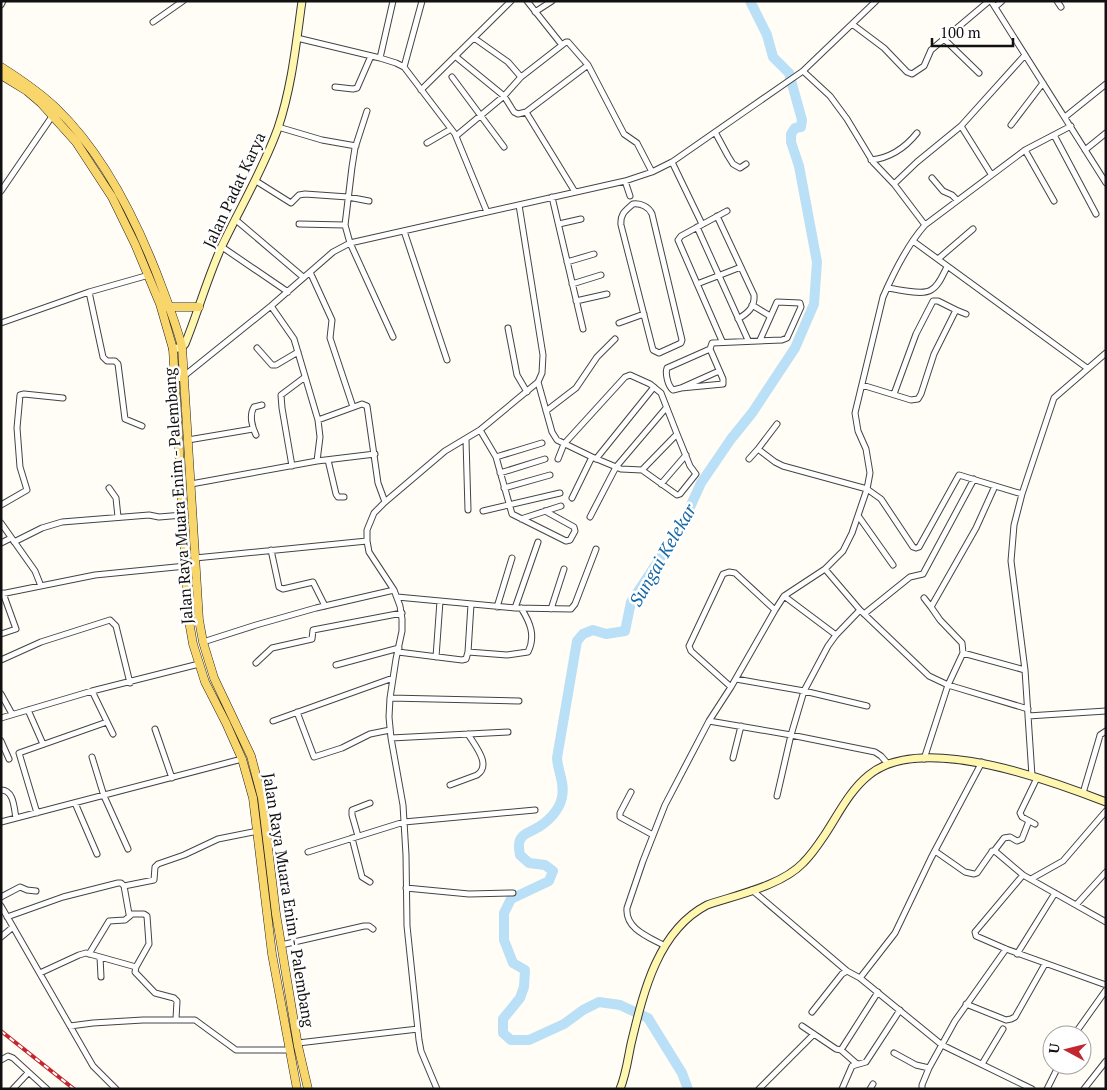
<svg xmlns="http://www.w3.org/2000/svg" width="1107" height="1090" viewBox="0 0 1107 1090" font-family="'PT Serif',serif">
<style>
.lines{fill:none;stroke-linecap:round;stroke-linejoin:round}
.river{stroke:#b9e0f7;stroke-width:10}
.street-casing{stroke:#444;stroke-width:7}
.secondary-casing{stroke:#333;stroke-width:9}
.primary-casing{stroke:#222;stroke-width:9}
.street{stroke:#fff;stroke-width:5}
.secondary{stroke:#fff6b0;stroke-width:7}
.primary{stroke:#f9d66b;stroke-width:8}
.rail-casing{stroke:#c4262e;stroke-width:4}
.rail{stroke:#fff;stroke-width:2;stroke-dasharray:5.5;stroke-linecap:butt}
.labels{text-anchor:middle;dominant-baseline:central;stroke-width:5;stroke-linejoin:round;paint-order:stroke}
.street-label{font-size:16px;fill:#111;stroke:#fff}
.water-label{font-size:18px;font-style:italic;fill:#1768a6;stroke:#fff}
</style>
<rect width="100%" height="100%" fill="#fffdf5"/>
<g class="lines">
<path class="river" d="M688,1089l-6,-16 -34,-55 -28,-13 -21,-3 -16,8 -19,14 -35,16h-18l-8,-7v-14l17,-21 4,-11 1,-17 -12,-7 -9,-23v-27l7,-14 38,-18 4,-10 -8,-6 -16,-2 -9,-8c-1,-5 -2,-11 0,-15 4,-8 9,-7 15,-11 12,-6 25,-19 27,-32 3,-14 -4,-25 -5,-39l20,-117 6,-7 10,-4 13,4 19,-3 6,-29 50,-75 20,-44 30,-44 21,-26 43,-65 19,-44 3,-42 -18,-96 -8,-24v-8l4,-6 6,-1 1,-7 -13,-47 -16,-16 -6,-22 -17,-34"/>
<g class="street-casing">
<path id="street" d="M527,1l35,44
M991,1l115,182
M1057,1l4,6
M1,5l2,-4
M995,7l7,-6
M535,12l17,-11
M153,22l30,-21
M852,24l32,24 23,24 5,2 12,-8 7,-16 58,-49
M297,38l83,20 16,5 8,4 51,67 32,78
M474,38l34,24 13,15
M944,39l35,34
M455,56l49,40 10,16 4,2 8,-2 62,-47
M380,58l13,-57
M404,67l18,-66
M803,71l27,25 17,23 26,43 21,22 31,41
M452,77l52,70
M335,87l18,2 4,-1 14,-32
M421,90l90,-89
M367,111l-12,37 -3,19 -7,58 5,18 43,94
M526,112l49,80
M1065,117l41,-33
M1011,125l32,-42
M961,126l30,48
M278,127l44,13 34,6
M715,132l13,24 5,8 7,4 6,-4
M1054,135l42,79
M456,136l48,-40 17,-19 45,-35h2l20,23 36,69 13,9 15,29
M427,143l24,-14
M1025,150l29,51
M1085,150l21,-17
M871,160c20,-2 34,-12 46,-27
M672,162l30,62
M932,178l11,13 9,4 5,5
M256,181l35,22 8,-8 6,-1 43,3 21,4
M625,181l5,15
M894,184l23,-22 44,-36 64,-71
M1,191l52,-76
M552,197l31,132
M633,204c8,-1 16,3 19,10l30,126 -1,3 -22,10 -6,-3 -32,-125c-1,-11 4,-14 12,-21z
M717,216l37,79c1,12 -6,18 -16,24
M236,220l67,57
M299,224l46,1
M559,224l22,-5
M697,227l51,113
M404,231l43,129
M913,241l174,127
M222,247l66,45
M938,259l35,-30
M567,262l27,-8
M310,272l22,48 -2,18 23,69
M572,284l29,-9
M697,284l44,-17
M887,288c11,1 35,8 44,2 8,-4 12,-16 16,-23
M89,292l14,65 4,4h8l3,3 7,55 17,7
M576,301l31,-7
M752,305l18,11
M271,306l23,33 24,81 2,17 -3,24
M1,323l88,-31 60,-17
M619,323l25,-9
M508,328l9,47 10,17
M722,341l-44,-101 3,-4 46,-25
M257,348l15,17h4l22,-13
M710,349l-43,19c-2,6 1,18 6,22l8,-2 38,-17
M174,381l10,-5 87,-70 62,-54 17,-9 275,-62 27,-9 20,-10 131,-91 73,-70
M538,382l14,50 5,8 35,17 29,12 21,1 35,25 3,-1 16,-20 -6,-8 -13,-32
M862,385l49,15 7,-1 3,-5 13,-40 22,-44 10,4
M681,388l42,-4v-5l-13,-30 2,-6 70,-3 5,-2 14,-31 -1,-4 -23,-1 -17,38
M894,394l22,-60 17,-33h5l18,9
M546,411l30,-23 21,-31 18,-18
M318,420l44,-16 5,2 11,77 7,19
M480,430l16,27 16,57 54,27 4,-1 5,-9 -1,-4 -29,-16
M256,435c-4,-8 -7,-20 -2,-28l8,-2
M188,440l65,-11
M466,440l2,70
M758,449l19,-25
M496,457l46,-14
M558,459l6,-15 61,-67 5,-2 20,9 11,9 16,41 -35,36
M596,459l58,-72
M749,459l9,-10 17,13 8,4 84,23 14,10 32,48 3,1 3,-1 40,-72 63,19
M328,460l8,34 2,3h6
M292,466l-10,-58 -1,-13 24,-18
M500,473l45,-14
M191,484l126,-23 58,-7
M661,484l25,-29
M109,488l7,10 2,19
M504,488l46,-13
M572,498l20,-41
M1,505l26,-15 -7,-23 -3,-39 3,-33 4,-1 39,4
M483,511l77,-18
M590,517l26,-50 50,-59
M859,517l34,48
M521,519l40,-13
M1,523l34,48 6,15
M14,542l28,-14 20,-6 87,-7 10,2 24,-2
M1,543l10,-5
M271,550l8,37 4,2 30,-7 12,24
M195,558l172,-17
M825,569l35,41 69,66 19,9 80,24
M1,594l94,-19 91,-9
M784,596l52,39
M397,597l118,11 56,1 4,-5 21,-55
M924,598l7,9
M497,607l15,-49
M515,608l23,-66
M551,609l13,-40
M864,614l46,-37 13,-3 51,-95
M1,634l15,-5 -13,-36
M203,642l53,-17 60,-17 78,-18
M398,652l64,8 4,-1 2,-7 3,-48
M468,652l39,3 21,-3c8,-16 2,-30 -7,-44
M963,653l-1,-10 -22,-23 -9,-13 45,-79 19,-42
M436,657l4,-56
M1,660l40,-18 69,-22 6,6 14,57
M256,663l16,-15 40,-9 1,-9 89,-17
M336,665l63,-17
M736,679l68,12 63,15
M731,687l-40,-36 -2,-5 34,-72 6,-2 6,1 40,37
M92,691l21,43
M1,694l11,20
M390,698l129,3
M28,710l15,34
M297,712l17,45 28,-9 28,-14 20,-4
M1028,716l78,-5
M1,718l91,-27 107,-27
M273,721l120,-43
M709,721l82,14 84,17 6,4 7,8
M155,729l17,49
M391,738l117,-6
M1,741l8,18
M92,757l12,39 24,53
M733,758l8,-32
M924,759l24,-74 15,-32 62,17
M982,762l-51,96 -36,75 -35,45 82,67 90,44
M1032,776l-7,-106 -14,-109 3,-36 8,-31 32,-96 52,-45
M450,785l27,-10c15,-10 -2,-29 -9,-41
M1,790c13,0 13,18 15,28
M631,792l-11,21v4l33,18
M1083,793l16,-54 1,-4 6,-4
M777,796l14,-61 13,-44 24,-45 8,-11 24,-25
M75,803l22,51
M37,813l-18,-60 88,-31
M1,822l241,-63
M1035,824l-13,-7 -2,-4 17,-35
M358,836l-6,-21v-5l18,-7
M352,838l10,39 8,5
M935,851l30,21 9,2 3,-1 14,-20 1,-2 4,1 27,23 83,47
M994,851l10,-13 6,-1 7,4 5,-2 7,-18
M308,852l96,-30 131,-12
M1023,875l-48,57 1,4 30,13 100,36
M1031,879l32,-18 43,-50
M124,886l5,28h15l3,2 2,28 -13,23 -1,5 20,21 19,5 3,3 -1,18
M406,888l63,6 44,-1
M752,890l95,81 13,7
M1,897l19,-10 7,3 9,1
M1076,905l30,-33
M1,906l92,160 23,23
M7,917l56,-20 55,-14h3l3,3 30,-6 1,-13 3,-3 26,-9 34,-16 40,-8
M1,937l12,-10
M281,945l83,-19h5l4,3
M665,946c-16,-9 -40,-17 -38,-38l16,-47 22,-56 44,-84 22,-34 44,-77 9,-14 41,-27 18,-18 9,-18 15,-44 3,-16 -4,-24 -8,-18 -3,-18 28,-116c10,-23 25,-53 42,-72l100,-75 46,-24
M89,954l20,-33 16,-1 6,-5
M1017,954l38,-61
M100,957l1,20
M40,973l39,-18 7,-2 50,14
M966,1004l40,16 5,-1 4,-2 30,-53
M812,1012l30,-38 5,-3
M70,1026l23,-3 50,-3h52l41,30h53
M802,1026l34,23 5,1 37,-58
M1074,1035l32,-45
M298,1043l120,-14
M841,1050l16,14
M894,1053l22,12 13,3
M1,1060l7,-4 5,2 34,31
M982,1064l21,-35
M13,1089l15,-16
M437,1089l-16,-38 -2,-11 -12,-114 -1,-71 -3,-50 -12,-67 -2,-21 1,-19 6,-39 6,-28v-12l-2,-13 -6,-16 -25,-38 -2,-11v-11l7,-17 11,-11 60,-51 35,-21 58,-48 4,-9 1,-18 -24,-150
M759,1089l55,-55
M842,1089l10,-23 14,-4 34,-52
M870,1089l3,-5
M922,1089v-4l7,-17 26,-47 51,-72
M1047,1089l12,-24
M1084,1089l22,-28"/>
</g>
<g class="secondary-casing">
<path id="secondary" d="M173,349l9,-2 3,-3c13,-32 22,-65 36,-96 19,-40 42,-78 57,-120 14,-42 18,-84 24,-127
M620,1089c6,-14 8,-31 11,-45 12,-50 26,-113 76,-139 29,-10 74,-19 96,-42 8,-8 15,-18 21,-27 14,-21 25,-45 45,-61 52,-43 181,5 237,27"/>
</g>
<g class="primary-casing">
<path id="primary" d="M1,67c19,12 38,25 55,41 50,48 83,117 107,182 7,19 14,37 19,57l17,273 4,22 11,36 37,78 11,42 14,116 22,132 10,43
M1,75l26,16 14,12 35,39 36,55 23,47 25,60 13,45 16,272 4,23 12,38 21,41 16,36 11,39 19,156 25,135
M166,307h33"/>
</g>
<use href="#street" class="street"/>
<use href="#secondary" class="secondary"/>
<use href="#primary" class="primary"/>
<g class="rail-casing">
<path id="rail" d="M1,1031l73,58"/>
</g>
<use href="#rail" class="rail"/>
</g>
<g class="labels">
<g class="street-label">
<text transform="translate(234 190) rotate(-65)">Jalan Padat Karya</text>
<text transform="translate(178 496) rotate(-94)">Jalan Raya Muara Enim - Palembang</text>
<text transform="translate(289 900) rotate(81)">Jalan Raya Muara Enim - Palembang</text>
</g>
<g class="water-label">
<text transform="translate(662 555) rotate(-60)">Sungai Kelekar</text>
</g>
</g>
<rect width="1107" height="1090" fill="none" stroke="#111111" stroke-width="5"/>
<g transform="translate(1067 1050) rotate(277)"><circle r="24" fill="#ffffff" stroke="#a0a0a0"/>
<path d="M0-4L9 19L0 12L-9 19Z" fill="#c4262e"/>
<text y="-8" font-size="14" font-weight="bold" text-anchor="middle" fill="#111111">U</text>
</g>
<path d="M932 38v8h81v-8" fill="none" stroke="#111111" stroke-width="2.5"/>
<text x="940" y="38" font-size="15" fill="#111111" stroke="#ffffff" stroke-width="4" paint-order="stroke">100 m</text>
</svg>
